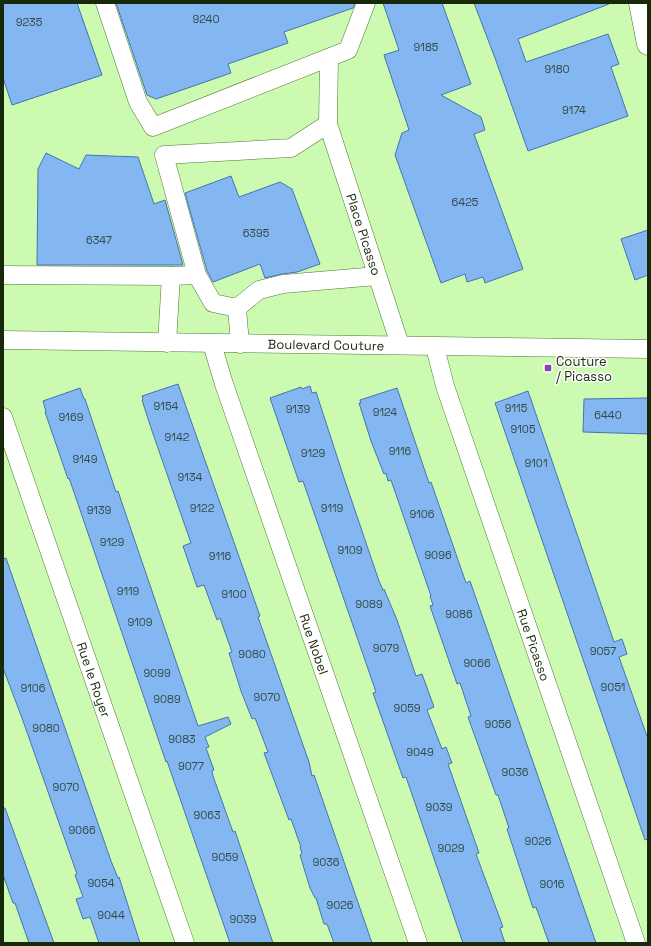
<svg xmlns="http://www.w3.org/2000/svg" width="651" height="946" viewBox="0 0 651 946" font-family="'Space Grotesk',sans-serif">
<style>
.building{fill:#84b6f2;stroke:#4375af}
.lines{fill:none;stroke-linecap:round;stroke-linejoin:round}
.minor-casing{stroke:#507834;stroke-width:19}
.major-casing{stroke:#507834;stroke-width:23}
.minor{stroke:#fff;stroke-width:18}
.major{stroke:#fff;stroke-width:22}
.poi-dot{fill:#8e41b1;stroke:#fff;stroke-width:1.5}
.labels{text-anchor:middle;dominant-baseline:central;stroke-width:3;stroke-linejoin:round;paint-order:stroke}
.number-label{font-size:11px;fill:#324c45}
.street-label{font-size:13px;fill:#17280b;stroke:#fff}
.poi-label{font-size:13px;fill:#17280b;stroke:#fff;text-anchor:start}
</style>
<rect width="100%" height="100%" fill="#cdfab1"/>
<path class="building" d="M3,3h74l25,72 -90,30 -9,-27z
M116,3h239l-2,5 -69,24 4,11 -60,21 3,9 -75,26 -9,-4z
M383,3h59l29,81 -30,11 40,22 4,13 -11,4 49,135 -38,14 -2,-6 -16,5 -2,-8 -24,9 -46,-128 7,-22 7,-3 -25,-75 15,-5z
M474,3h134l1,1 -91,35 8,23 82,-28 11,30 -8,3 17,49 -100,35 -33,-93z
M46,153l33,16 7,-14 52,2 16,47 11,-4 18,65h-146l1,-96z
M231,176l8,21 41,-15 12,7 28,75 -23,8 -15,2 -17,4 -5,-14 -47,18 -6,-11 -22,-78z
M648,230v45l-13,5 -14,-41z
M178,384l82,232 -2,1 51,145 3,14 2,-1 58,168h-38l-7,-19h-3l-8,-26h-1l-5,-10 -10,-33 2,-1 -2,-7h1l-10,-28 -2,1 -25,-67 4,-1 -13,-34 -3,1 -11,-28 -12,-38 3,-1 -12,-34 -3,2 -13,-35 -7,2 -14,-41 8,-3 -40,-115 -9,-28 1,-1 -1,-3z
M310,386l2,7 4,-1 29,89 34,100 4,9 1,-1 13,31 19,56 6,-2 12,33 -7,3 15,39 4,-2 6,16 -4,1 31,89 -3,1 27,73 -3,1 5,15h-42l-57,-166 -3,1 -30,-85 3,-1 -73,-211 -4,1 -29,-84 31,-11 1,2z
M80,388l4,11h1l31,93 2,-1 6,18 74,217 30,-9 3,7 -26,13 4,10 -3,1 8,22 -2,1 1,5 20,56 2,-1 38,112h-43l-63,-182 -1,1 -89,-261 -8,-23 -1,1 -23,-67h1l-3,-11z
M397,388l32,95 2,-1 35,101 4,-2 126,362h-47l-13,-36 -3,1 -26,-79 2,-1 -11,-33h-2l-28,-78 3,-1 -11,-33 -3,1 -27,-78 3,-1 -3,-9h1l-40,-116 -3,1 -2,-8 -2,1 -13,-33 -12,-38h2l-1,-3z
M528,391l86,251 8,-3 5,15 -8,3 29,82v100l-3,1 -150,-437z
M648,398v36l-65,-2 1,-33z
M6,558l105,303 7,17 1,-1 21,66h-41l-9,-26 -7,2 -7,-20 7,-2 -8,-22 2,-1 -55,-156 -19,-50v-109z
M3,808h2l49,135h-25l-14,-40h-2l-10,-28z"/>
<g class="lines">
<g class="minor-casing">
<g id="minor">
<path d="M105,3l33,99 15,25 195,-77 18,-47"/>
<path id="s1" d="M329,58l-1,66 72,221"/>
<path d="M3,275l168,1 -4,67"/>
<path d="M197,275l16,28 24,5 3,36"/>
<path d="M171,276l26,-1 -33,-120 127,-7 37,-24"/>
<path d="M237,308l22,-18 24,-6 94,-8"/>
<path id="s2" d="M3,340l645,9"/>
<path id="s3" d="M212,344l12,40 194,559"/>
<path id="s4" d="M435,347l10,39 191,557"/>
<path id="s5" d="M3,417l182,526"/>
</g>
</g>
<g class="major-casing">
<path id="major" d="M640,3l8,41"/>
</g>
<use href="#minor" class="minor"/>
<use href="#major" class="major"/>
</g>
<rect class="poi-dot" x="544" y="364" width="8" height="8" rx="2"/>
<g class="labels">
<g class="number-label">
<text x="206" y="19">9240</text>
<text x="29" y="22">9235</text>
<text x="426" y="47">9185</text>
<text x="557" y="69">9180</text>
<text x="574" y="110">9174</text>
<text x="465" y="202">6425</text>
<text x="256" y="233">6395</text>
<text x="99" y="240">6347</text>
<text x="166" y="406">9154</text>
<text x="516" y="408">9115</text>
<text x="298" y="409">9139</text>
<text x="385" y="412">9124</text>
<text x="608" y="415">6440</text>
<text x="71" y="417">9169</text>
<text x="523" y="429">9105</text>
<text x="177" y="437">9142</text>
<text x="400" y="451">9116</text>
<text x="313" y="453">9129</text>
<text x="85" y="459">9149</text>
<text x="536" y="463">9101</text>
<text x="190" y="477">9134</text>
<text x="202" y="508">9122</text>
<text x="332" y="508">9119</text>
<text x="99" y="510">9139</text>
<text x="422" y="514">9106</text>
<text x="112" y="542">9129</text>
<text x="350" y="550">9109</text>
<text x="438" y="555">9096</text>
<text x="220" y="556">9116</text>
<text x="128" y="591">9119</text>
<text x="234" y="594">9100</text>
<text x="369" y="604">9089</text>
<text x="459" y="614">9086</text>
<text x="140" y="622">9109</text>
<text x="386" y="648">9079</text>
<text x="603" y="651">9057</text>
<text x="252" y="654">9080</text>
<text x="477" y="663">9066</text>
<text x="157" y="673">9099</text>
<text x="613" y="687">9051</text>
<text x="33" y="688">9106</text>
<text x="267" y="697">9070</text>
<text x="167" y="699">9089</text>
<text x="407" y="708">9059</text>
<text x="498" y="724">9056</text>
<text x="46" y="728">9080</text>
<text x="182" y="739">9083</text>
<text x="420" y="752">9049</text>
<text x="191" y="766">9077</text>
<text x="515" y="772">9036</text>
<text x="66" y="787">9070</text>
<text x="439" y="807">9039</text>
<text x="207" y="815">9063</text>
<text x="82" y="830">9066</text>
<text x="538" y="841">9026</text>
<text x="451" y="848">9029</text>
<text x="225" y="857">9059</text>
<text x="326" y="862">9036</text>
<text x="101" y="883">9054</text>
<text x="552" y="884">9016</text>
<text x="340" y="905">9026</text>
<text x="111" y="915">9044</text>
<text x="243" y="919">9039</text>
</g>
<g class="street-label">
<text stroke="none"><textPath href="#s1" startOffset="182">Place Picasso</textPath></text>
<text stroke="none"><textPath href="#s2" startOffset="323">Boulevard Couture</textPath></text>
<text stroke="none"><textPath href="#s3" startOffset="317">Rue Nobel</textPath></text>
<text stroke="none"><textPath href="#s4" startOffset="314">Rue Picasso</textPath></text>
<text stroke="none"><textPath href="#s5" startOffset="278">Rue le Royer</textPath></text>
</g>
<g class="poi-label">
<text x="556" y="361">Couture<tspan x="556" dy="15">/ Picasso</tspan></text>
</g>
</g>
<rect width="651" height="946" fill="none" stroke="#17280b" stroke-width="8"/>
</svg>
